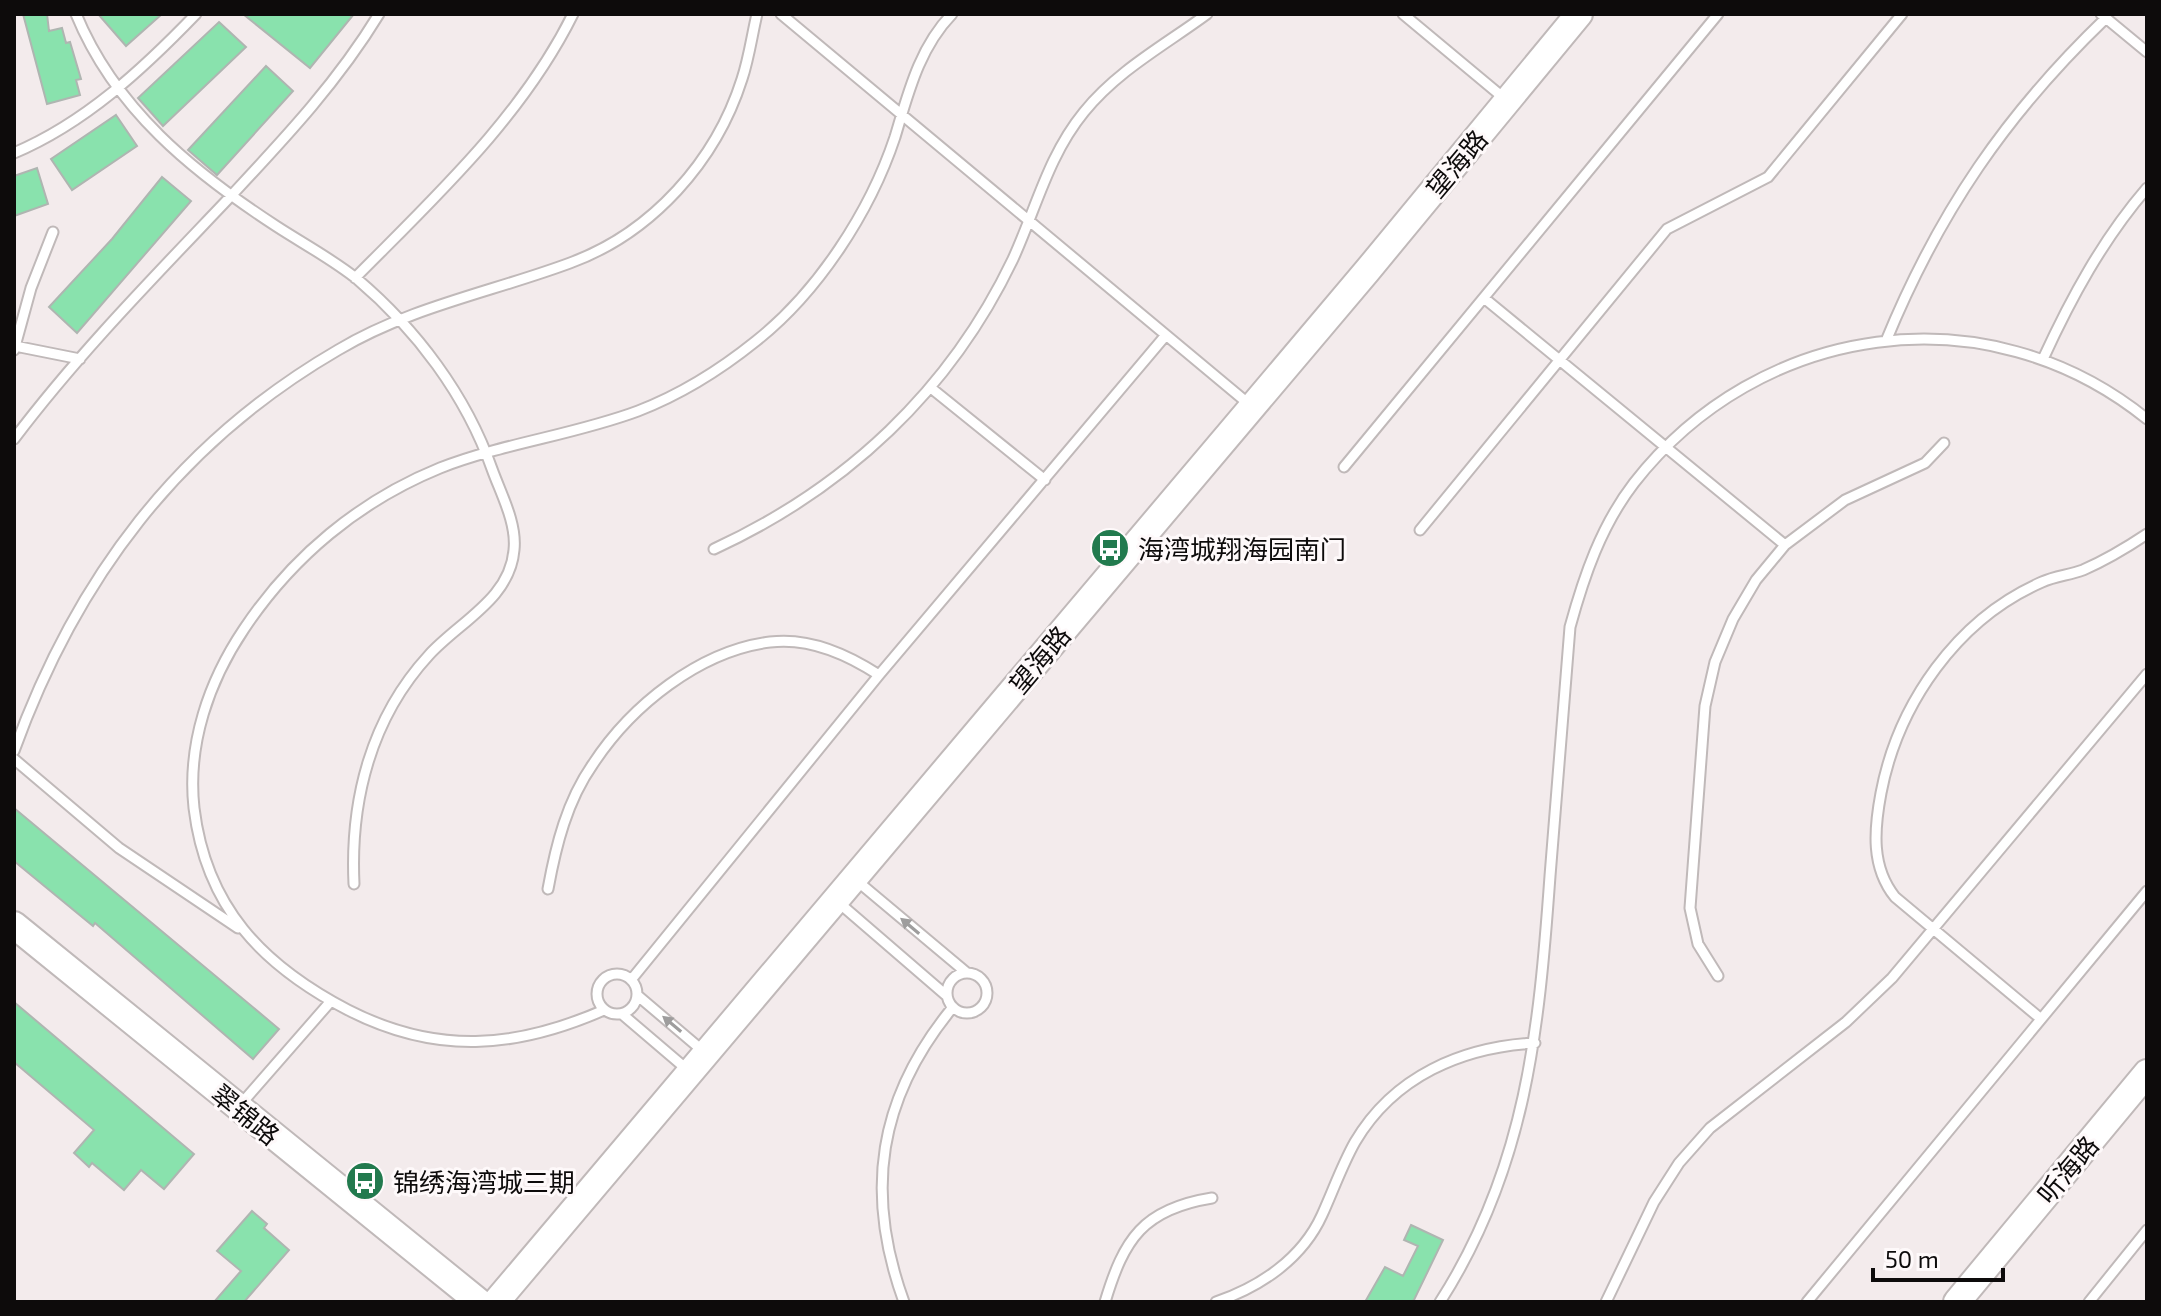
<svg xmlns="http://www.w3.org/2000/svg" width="2161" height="1316" viewBox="0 0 2161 1316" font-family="'Exo 2','Noto Sans SC',sans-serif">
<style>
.building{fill:#89e2ad;stroke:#afb5b1;stroke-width:2}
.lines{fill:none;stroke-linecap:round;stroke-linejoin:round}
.lane-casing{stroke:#c0b9b9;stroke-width:13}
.secondary-casing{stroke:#c0b9b9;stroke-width:30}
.lane{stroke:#fff;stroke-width:9}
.secondary{stroke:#fff;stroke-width:26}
.oneway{fill:#9e9d9d}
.labels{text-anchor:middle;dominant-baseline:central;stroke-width:6;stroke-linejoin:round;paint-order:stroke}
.street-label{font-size:26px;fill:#0d0b0b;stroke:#fef9fa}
.poi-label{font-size:26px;fill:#0d0b0b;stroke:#fef9fa;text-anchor:start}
</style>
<rect width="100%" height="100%" fill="#f3ebec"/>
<path class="building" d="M23,14h24l2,17 13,-3 4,15 4,-1 11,37 -5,1 4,15 -33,9z
M98,14h64l-36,32z
M243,14h111l-44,54z
M219,22l27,25 -83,79 -25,-28z
M266,66l27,25 -76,84 -29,-25z
M116,115l21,31 -65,44 -21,-31z
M37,168l11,36 -34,12v-40z
M162,177l29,24 -114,132 -28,-26 63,-68z
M14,808l265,221 -26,30 -158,-136 -2,3 -79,-65z
M14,1002l180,152 -30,35 -23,-19 -17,20 -32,-27 -3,4 -15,-14 20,-23 -80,-68z
M252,1211l15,13 -3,4 25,22 -45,52h-30l27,-31 -24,-20z
M1411,1225l32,15 -30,62h-48l20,-35 18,9 15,-30 -14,-6z"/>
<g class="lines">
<g class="lane-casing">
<path id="lane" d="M76,14c39,95 117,158 200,212 26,17 56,33 81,53 59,50 109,116 135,190 9,25 25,54 22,81 -4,49 -55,72 -85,105 -58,63 -79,145 -75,229
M781,14l469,391
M1403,14l102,85
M2101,14l46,38
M14,153c71,-30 129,-84 182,-139
M355,278c80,-81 167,-161 218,-264
M1484,298l301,247
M1886,341c53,-129 120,-227 220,-323
M15,346l65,13
M14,350l17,-62 22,-56
M2043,359c28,-61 60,-120 104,-171
M931,388l114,92
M14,439c65,-86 141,-163 215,-241 55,-59 108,-115 150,-184
M1344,467l374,-453
M1420,530l247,-301 101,-52 134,-163
M714,549c132,-61 236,-158 299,-290 23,-50 35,-103 71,-147 34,-42 81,-67 123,-98
M14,751c62,-172 164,-308 324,-401 72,-43 154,-58 232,-87 82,-30 146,-102 172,-184 7,-21 10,-44 15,-65
M14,759l105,89 119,80
M856,880l111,93
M548,889c8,-44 19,-88 45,-125 38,-58 106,-113 177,-122 39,-5 77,12 109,33
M838,902l109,94
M947 993a20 20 0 1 1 40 0a20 20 0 1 1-40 0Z
M597 994a20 20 0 1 1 40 0a20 20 0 1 1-40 0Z
M1718,976l-20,-32 -8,-36 15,-202 10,-44 18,-43 23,-39 29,-35 60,-45 80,-37 19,-20
M631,980l248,-305 287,-340
M637,995l66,56
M604,1010c-89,39 -168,45 -256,0 -86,-45 -142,-103 -154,-202 -7,-64 15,-127 50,-179 48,-72 115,-128 196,-161 64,-25 134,-33 198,-57 44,-17 82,-41 118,-70 62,-49 114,-129 139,-204 13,-43 24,-89 57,-123
M622,1014l68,58
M2041,1019l-146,-122c-24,-30 -21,-67 -14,-104 17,-89 76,-174 161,-211 13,-6 28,-7 41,-12 23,-10 43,-22 64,-36
M241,1104l90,-103
M904,1302c-40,-110 -26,-204 49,-295
M1105,1302c19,-63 38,-93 107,-104
M1216,1302c44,-15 86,-43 106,-87 11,-24 20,-50 33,-73 39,-66 107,-95 180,-99
M1440,1302c86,-134 99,-272 110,-426 7,-83 13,-166 20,-249 14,-51 31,-101 64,-144 125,-160 352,-194 513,-64
M1606,1302l48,-100 25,-39 31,-35 136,-106 46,-44 255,-304
M1807,1302l340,-411
M2089,1302l58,-72"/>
</g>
<g class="secondary-casing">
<path id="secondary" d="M14,925l465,377
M496,1302l871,-1031 212,-257
M1957,1302l190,-229"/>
</g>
<use href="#lane" class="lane"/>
<use href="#secondary" class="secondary"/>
</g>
<defs><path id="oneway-solid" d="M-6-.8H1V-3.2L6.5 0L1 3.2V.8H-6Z" transform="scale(2)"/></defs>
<g class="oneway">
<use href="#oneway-solid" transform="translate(910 926) rotate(-140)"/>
<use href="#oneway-solid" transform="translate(672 1024) rotate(-140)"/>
</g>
<defs>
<g id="bus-disc" transform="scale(2)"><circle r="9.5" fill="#227a4e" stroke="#fef9fa"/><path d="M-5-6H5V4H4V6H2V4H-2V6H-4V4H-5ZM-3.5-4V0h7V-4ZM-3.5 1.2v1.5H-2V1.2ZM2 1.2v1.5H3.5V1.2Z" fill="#fff"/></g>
</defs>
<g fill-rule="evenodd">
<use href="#bus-disc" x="1110" y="548"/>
<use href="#bus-disc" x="365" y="1181"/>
</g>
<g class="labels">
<g class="street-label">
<text transform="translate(1456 163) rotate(-50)">望海路</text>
<text transform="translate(1039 659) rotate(-50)">望海路</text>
<text transform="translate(246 1114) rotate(39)">翠锦路</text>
<text transform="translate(2067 1169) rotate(-50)">听海路</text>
</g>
<g class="poi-label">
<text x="1138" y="548">海湾城翔海园南门</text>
<text x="393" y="1181">锦绣海湾城三期</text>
</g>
</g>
<rect width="2161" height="1316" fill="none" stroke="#0d0b0b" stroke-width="32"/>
<path d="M1873 1268v12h130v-12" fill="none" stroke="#0d0b0b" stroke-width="4"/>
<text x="1885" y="1268" font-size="24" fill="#0d0b0b" stroke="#fef9fa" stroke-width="6" paint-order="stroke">50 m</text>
</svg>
